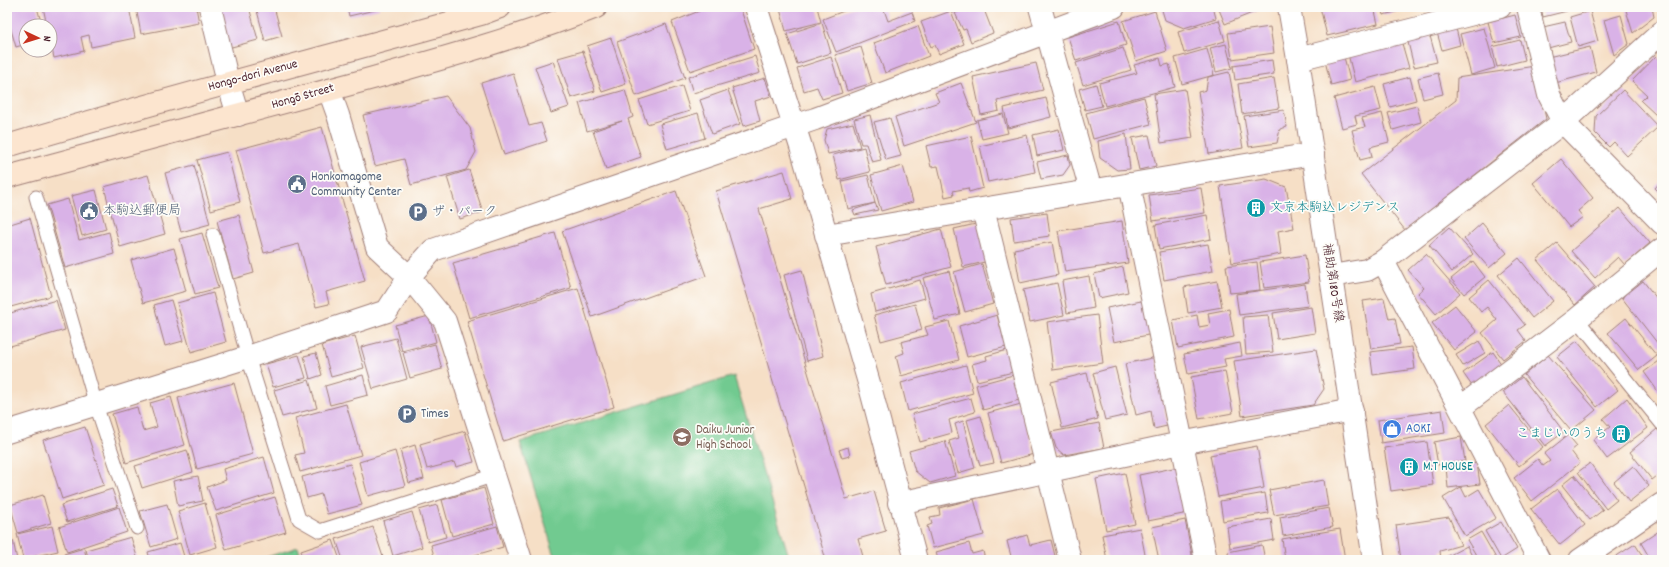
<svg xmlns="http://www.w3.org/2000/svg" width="1669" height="567" viewBox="0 0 1669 567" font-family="Dekko,'Klee One',sans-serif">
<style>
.cemetery{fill:url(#cemetery-stones);stroke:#5e745e}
.pitch{fill:#71ca90;stroke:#5e745e}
.building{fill:#d9b2e7}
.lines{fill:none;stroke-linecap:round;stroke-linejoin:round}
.service-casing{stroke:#a07f78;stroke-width:15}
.minor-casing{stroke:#a07f78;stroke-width:24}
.tertiary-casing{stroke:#a07f78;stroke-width:24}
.secondary-casing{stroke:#a07f78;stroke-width:24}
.service{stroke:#fff;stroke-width:13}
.minor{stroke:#fff;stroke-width:22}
.tertiary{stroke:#fff;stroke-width:22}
.secondary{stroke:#fce5cf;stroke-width:22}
.labels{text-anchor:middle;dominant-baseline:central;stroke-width:3.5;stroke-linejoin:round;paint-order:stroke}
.street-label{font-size:13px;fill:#4a1f2b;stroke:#fdfcf7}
.service-label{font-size:13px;fill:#4e5e75;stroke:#fdfcf7;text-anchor:start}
.culture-label{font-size:13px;fill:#0d838f;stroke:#fdfcf7;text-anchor:start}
.shop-label{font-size:13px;fill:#366cbe;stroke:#fdfcf7;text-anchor:start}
.education-label{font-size:13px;fill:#785e54;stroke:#fdfcf7;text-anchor:start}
</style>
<defs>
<pattern id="cemetery-stones" width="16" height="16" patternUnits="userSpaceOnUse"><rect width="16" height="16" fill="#71ca90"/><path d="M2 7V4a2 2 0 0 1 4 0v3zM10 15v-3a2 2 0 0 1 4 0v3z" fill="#63ad7c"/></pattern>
</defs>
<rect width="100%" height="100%" fill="#fdfcf7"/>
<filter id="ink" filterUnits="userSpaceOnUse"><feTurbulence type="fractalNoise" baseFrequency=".025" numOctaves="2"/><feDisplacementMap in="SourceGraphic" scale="8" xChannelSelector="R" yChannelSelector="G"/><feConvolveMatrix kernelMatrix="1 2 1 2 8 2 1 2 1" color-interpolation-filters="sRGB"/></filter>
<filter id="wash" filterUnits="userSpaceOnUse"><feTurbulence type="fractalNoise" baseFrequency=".012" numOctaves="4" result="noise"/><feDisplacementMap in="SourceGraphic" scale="16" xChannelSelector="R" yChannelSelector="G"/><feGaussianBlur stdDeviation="0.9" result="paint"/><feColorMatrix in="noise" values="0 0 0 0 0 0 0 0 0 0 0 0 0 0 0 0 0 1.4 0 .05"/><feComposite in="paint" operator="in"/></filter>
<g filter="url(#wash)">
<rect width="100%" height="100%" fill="#f6dfc6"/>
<path class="cemetery" d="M298,547l4,13h-44z"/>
<path class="pitch" d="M734,376l56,184h-234l-36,-118z"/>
<g id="blocks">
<path class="building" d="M7,7h30l5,19h-16v18l-10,3 -9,-31z
M43,7h86l6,31 -44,9 -2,-12 -8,2 3,14 -30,7 -4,-18v-14h-3z
M136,7h60l3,16 -58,11z
M217,7h32l9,33 -30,8z
M256,7h18l8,29 -17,5z
M347,7h32v2l-30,7z
M709,7h31l14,42 -64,22 -18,-49z
M786,7h31l4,15 -35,9 -6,-22z
M854,7h29l5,14 24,-9 3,9 -79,31 -13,-33z
M972,7h11l10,26 -22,9 -5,-13 -3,1 -8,-17z
M1161,7h52l3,11 -32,10 -19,-8z
M1218,7h43l1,2 -37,15z
M1320,7h54l4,17 -51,12z
M1381,7h31v1l-29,7z
M1541,7h25l1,4 -24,6z
M1625,7h27l2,10 -21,16z
M951,11l13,33 -25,10 -4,-9 -4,2 -10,-25z
M1155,11l12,40 -31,10 -13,-40z
M1590,11l8,30 -20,6 -8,-30z
M1515,15l6,22 -27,6 -6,-21z
M1621,15l8,29 -15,11 -10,-35z
M1219,20l6,21 -41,12 -6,-21z
M1119,21l7,24 -50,16 -8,-24z
M1565,22l6,20 -23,6 -5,-21z
M822,23l9,30 -34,11 -10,-30z
M666,24l19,54 -49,18 -19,-54z
M1455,24l5,21 -18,5 -6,-21z
M918,26l11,30 -44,17 -11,-30z
M1270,27l4,26 -42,6 -4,-26z
M1484,28l11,40 -24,7 -11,-41z
M1429,32l8,30 -23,5 -7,-29z
M611,38l15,46 -24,8 -15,-46z
M1401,40l8,28 -54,14 -7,-28z
M1520,40l5,20 -28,7 -5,-20z
M1226,44l6,24 -16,4 -6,-24z
M861,47l11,36 -25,8 -12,-36z
M1590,47l6,25 -41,11 -7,-26z
M1123,48l8,22 -48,15 -7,-22z
M1207,49l7,26 -32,9 -7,-26z
M583,51l12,40 -24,7 -13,-40z
M755,56l5,17 -67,20 -5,-16z
M1656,56l6,6v47l-6,6 -15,-14 6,-6 -15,-14z
M831,57l11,36 -20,6 -5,-12 -13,4 -7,-23z
M1344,57l6,23 -19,5 -6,-24z
M1160,58l2,8 7,-2 6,23 -70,19 -6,-23 38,-10 -3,-8z
M1272,60l2,14 -39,6 -2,-14z
M553,61l16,46 -18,6 -16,-46z
M1036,63l7,27 -46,11 2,10 -18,4 -8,-38z
M1535,66l11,53 -141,111 -44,-56 95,-74 1,-22z
M1229,72l14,76 -34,6 -11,-62 8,-2 2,-13z
M513,73l16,53 12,-3 6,18 -43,14 -23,-72z
M1438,73l5,21 -20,5 -5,-21z
M1410,77l6,23 -26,7 -6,-23z
M765,78l6,18 -16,5 5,20 -16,5 -12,-38z
M1274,78l5,30 -37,6 -4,-30z
M961,83l15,39 -72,24 -9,-29 44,-15 -4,-9z
M1096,84l6,22 -17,4 -6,-21z
M682,86l8,25 -43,13 -8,-24z
M1375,87l6,23 -26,6 2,8 -15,4 -8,-30z
M1185,89l8,49 -32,5 -7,-49z
M625,90l8,27 -5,2 13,38 -35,12 -13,-38 29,-10 -35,10 -8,-28z
M728,90l12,34 -28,10 -12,-34z
M1623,90l35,37 -31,29 -13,-14 -5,5 -14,-14 1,-17z
M446,96l24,32 6,24 -10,18 -55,15 -7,-26 -29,7 -12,-51z
M1144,97l7,27 -58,15 -7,-26z
M1046,98l5,19 -43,11 -4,-20z
M1417,106l4,16 -28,8 -5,-17z
M1284,110l3,17 -7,2 -3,14 -28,4 -5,-31z
M698,113l7,25 -38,11 -7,-25z
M1382,113l7,29 -19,5 2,10 -12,3 -8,-30 13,-3 -3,-9z
M1003,114l5,19 -26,6 -5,-19z
M870,115l11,45 -9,2 -6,-18h-5l-7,-25z
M890,118l11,38 -15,4 -12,-38z
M853,123l7,24 -32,7 -4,-14 3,-11z
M322,127l43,154 -39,11 3,12 -13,3 -17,-63 -35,9 -28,-103z
M1059,129l5,21 -27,6 -4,-21z
M1126,134l4,35 -13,1 -17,-12 -2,-17z
M1027,135l8,37 -47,10 -8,-36z
M1149,135l7,31 -17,4 -7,-32z
M971,136l12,52 -14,4 -1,-4 -15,3 1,4 -9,2 -7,-31 -7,1 -5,-21z
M864,147l6,25 -31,8 -6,-25z
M227,152l13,50 -29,8 -14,-50z
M1068,155l2,10 -7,10 -22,4 -4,-17z
M1561,159l32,39 -15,13 5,6 -14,10 -36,-44z
M194,165l16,59 -29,8 -16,-59z
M903,166l10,36 -32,9 -10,-36z
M469,170l14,42 -23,7 -13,-42z
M784,171l8,28 -33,10 87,290 28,-8 12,40 -28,8 6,21h-38l-110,-369z
M148,175l17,59 -45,13 -16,-60z
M868,175l7,28 -27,6 -6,-28z
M1266,179l20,8 8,41 -16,3 3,23 -49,9 -12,-77z
M1662,180v15l-7,-7z
M1201,188l4,25 -52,8 -4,-26z
M96,190l10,39 -24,7 -11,-40z
M676,191l30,85 -114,41 -30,-86z
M68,199l11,41 30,-8 5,22 -49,14 -18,-63z
M875,203l3,7 -23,5 -2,-5z
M1620,208l30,35 -25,22 -7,-8 -23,21 -24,-27z
M1047,213l3,23 -36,5 -3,-23z
M239,215l15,58 -21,6 -16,-58z
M1207,215l4,24 -52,10 -4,-24z
M30,218l21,78 -44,12v-83z
M1122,221l6,42 -63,9 -7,-41z
M980,223l9,38 -26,6 -9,-38z
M1482,223l25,30 -18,15 -25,-29z
M1449,227l24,27 -21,18 -23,-27z
M941,229l10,38 -65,18 -10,-38z
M202,233l16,55 -23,6 -15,-55z
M555,233l16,55 -102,30 -16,-55z
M1052,242l6,33 -38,8 -6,-34z
M1557,243l38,44 -20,18 -38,-45z
M1208,244l5,27 -49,9 -5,-28z
M174,248l12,43 -43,12 -12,-43z
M1426,254l34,39 -24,21 -18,-21 6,-5 -16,-18z
M1305,255l4,27 -45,6 -4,-26z
M1519,258l34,43 -21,17 -34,-43z
M1473,261l12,16 -21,17 -13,-15z
M1257,262l3,28 -30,3 -4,-27z
M982,264l11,40 -28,8 -11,-40z
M1123,267l5,25 -29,6 -5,-24z
M802,270l21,86 -16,5 -23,-86z
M949,271l11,43 -25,6 -12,-42z
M1089,276l5,32 -27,5 -5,-32z
M920,280l5,18 -50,14 -4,-18z
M1489,280l36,45 -7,5 8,11 -23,18 -21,-26 15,-13 -10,-13 -6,5 -12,-15z
M1217,281l5,26 -34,6 -4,-26z
M1643,281l19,24v44l-40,-51z
M1057,283l7,32 -34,7 -7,-32z
M1305,284l3,22 -69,9 -3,-21z
M578,288l36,119 -111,34 -36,-120z
M213,293l13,49 -35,10 -14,-49z
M1384,298l5,21 6,-1 5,26 -29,5 -8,-48z
M56,300l9,30 -58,17v-33z
M171,300l12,41 -18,5 -11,-41z
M1146,300l7,34 -39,8 -7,-34z
M915,304l7,26 -41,11 -7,-26z
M1455,305l22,27 -23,18 -22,-27z
M1311,307l4,26 -38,6 -4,-26z
M1229,309l5,28 -56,11 -5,-28 24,-5 2,12 11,-2 -2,-12z
M997,315l9,32 -39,10 -8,-31z
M1097,315l6,48 -50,7 -6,-48z
M1268,315l5,37 -27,2 -3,-37z
M429,316l7,26 -34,9 -7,-26z
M1626,318l31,38 -18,14 -31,-37z
M949,321l10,39 -58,16 -5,-20 8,-3 -3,-11 27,-7 -3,-8z
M355,336l9,32 -33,9 -9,-32z
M396,338l11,41 -34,10 -12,-42z
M1479,341l6,12 -22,13 -7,-11z
M1577,341l41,49 -21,17 -40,-50z
M1240,343l2,13 -18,3 2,8 -38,7 -4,-20z
M435,344l7,25 -32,9 -7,-25z
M1412,347l3,22 -42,6 -3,-23z
M1316,349l8,40 -11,16 -71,11 -8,-55z
M1007,350l6,22 -36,9 -5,-17 15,-4 -1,-4z
M1493,352l9,13 -30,21 -9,-13z
M316,353l6,22 -12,4 -6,-23z
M299,355l7,23 -33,9 -7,-23z
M1548,355l48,55 -25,21 -47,-56z
M1156,357l11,51h-3l3,18 -13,3 -3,-18 -15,4 -11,-51z
M1662,359v38l-18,-25z
M966,365l7,28 -65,18 -7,-28z
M1115,367l12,48 -22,5 -12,-47z
M1225,371l8,42 -34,6 -8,-42z
M1087,373l11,46 -36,9 -11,-46z
M363,375l5,20 -38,10 -5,-19z
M1013,375l6,25 -36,10 -7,-25z
M1522,377l42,55 -19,14 -42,-54z
M309,380l8,28 -35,9 -8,-27z
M234,383l19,71 -56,15 -19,-71z
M171,397l14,48 -59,18 -14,-49 25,-7 6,24 14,-4 -7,-24z
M971,398l4,14 -26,8 3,13 -32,9 -8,-28z
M1627,398l21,30 -41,31 -14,-19 17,-13 -7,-8z
M346,404l15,51 -61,17 -5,-17 9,-2 -9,-35z
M1021,404l13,50 -33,9 -13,-50z
M1509,405l34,42 -24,19 -33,-42z
M1442,410l3,23 -64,10 -3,-23z
M981,416l13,47 -14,3 -13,-46z
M963,421l12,47 -17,5 -9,-32 10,-3 -4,-14z
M1099,423l5,25 -40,7 -8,-7 -5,-16z
M85,427l19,58 -42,14 -19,-59z
M1657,429l5,6v37l-10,8 -22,-28z
M465,431l9,31 -18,5 -2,-5 -27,7 -7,-25z
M1568,435l9,11 -6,5 9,12 -48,38 -18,-23 24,-19 5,7 7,-5 -6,-7z
M1461,437l4,24 -27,4 -4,-23z
M945,441l10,35 -25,7 -15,-12 -6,-20z
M1427,442l6,43 -42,6 -7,-43z
M415,445l9,34 -15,4 -9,-33z
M1257,446l7,42 -46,9 -8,-42z
M848,447l2,9 -8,2 -3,-8z
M187,450l6,22 -51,16 -7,-22z
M395,451l10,35 -37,10 -9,-34z
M264,457l10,36 -58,18 -9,-24 19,-7 -3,-11z
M1477,463l3,21 -32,4 -2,-21z
M1590,463l27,37 -11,9 -28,-37z
M350,464l12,41 -35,9 -6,-20 -14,4 -5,-21z
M1633,466l16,20 -20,16 -15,-20z
M1178,467l10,46 -40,8 -9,-46z
M1125,473l10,51 -29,6 -10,-51z
M1574,475l29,35 -13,10 -28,-35z
M198,476l5,25 -25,5 -5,-25z
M1324,480l4,26 -54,9 -5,-25z
M1461,487l5,10 13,-8 17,29 -31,18 -22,-38z
M484,488l10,36 -42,12 -10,-36z
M112,489l6,17 -51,16 -6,-17z
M1557,489l28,36 -25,20 -29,-36z
M1265,493l3,20 -45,8 -3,-20z
M43,495l8,28 -33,10 -8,-28z
M275,497l11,35 -60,18 -10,-35z
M974,499l10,36 -51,13 -6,-22 5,-2 -2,-7 10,-2 -1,-7z
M205,503l12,44 -27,8 -12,-44z
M167,504l10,35 -26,8 -11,-36z
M437,505l9,32 -18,5 -9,-32z
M119,507l8,25 -60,20 -8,-25z
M1329,508l4,19 -50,9 -3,-19z
M412,512l10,35 -29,9 -10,-35z
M1449,517l12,28 -21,6 1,9h-40l-5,-35z
M1271,519l3,21 -44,8 -3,-21z
M1185,520l8,40h-34l-7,-33z
M1501,522l16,27 -16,10 -16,-28z
M52,526l6,25 -35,8 -6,-25z
M497,526l6,21 -45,13h-23l-4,-15z
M373,527l11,33h-41l-7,-21z
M1140,528l6,32h-39l-5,-25z
M1340,529l5,31h-60l-3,-21z
M1662,529v31h-11l-10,-17z
M1481,532l16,28h-18l-12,-20z
M1027,535l3,10 21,-5 5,20h-44l-5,-19z
M131,537l7,23h-49l-3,-10z
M13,540l4,20h-10v-18z
M333,540l7,20h-36l-3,-9z
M180,543l5,17h-35l-2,-8z
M969,543l3,11 11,-3 2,9h-47l-2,-8z
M1635,544l10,16h-28l-2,-3z
M1262,545l3,15h-36l-1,-8z
M1467,546l7,14h-26l-2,-3z
M84,548l3,12h-21l-2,-6z"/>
</g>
</g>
<g filter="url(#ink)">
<use href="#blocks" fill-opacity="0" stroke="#a07f78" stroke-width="1"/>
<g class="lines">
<g class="service-casing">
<path id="service" d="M36,197l60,208 41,123
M213,235l35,122 51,162 21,12 175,-56
M1577,319l85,105"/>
</g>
<g class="minor-casing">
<path id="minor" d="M210,7l18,75 10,33
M756,7l45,140 68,236 47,177
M1040,7l51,184
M1528,7l21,88 14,27 99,101
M1298,59l202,-52
M329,90l9,25 39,132 32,30 36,44 76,239
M1129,184l77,376
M983,209l87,351
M826,235l487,-81
M1383,261l156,299
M1331,276l36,-6 16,-9 180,-139 99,-90
M1460,408l117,-89 85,-70
M7,432l241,-75 139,-46 22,-34 24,-27 382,-131 299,-112
M899,503l282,-60 171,-33"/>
</g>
<g class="tertiary-casing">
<path id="tertiary" d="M1289,7l9,52 76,501
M1580,560l82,-56"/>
</g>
<g class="secondary-casing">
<path id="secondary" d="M7,146c157,-47 316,-88 474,-132l19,-7
M7,177c122,-34 244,-65 366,-99 75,-21 150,-42 223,-71"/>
</g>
<use href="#service" class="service"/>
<use href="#minor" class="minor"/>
<use href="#tertiary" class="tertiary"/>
<use href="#secondary" class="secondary"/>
</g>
</g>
<defs>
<g id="civic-disc" transform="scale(1)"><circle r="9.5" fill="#5c6f8a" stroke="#fdfcf7"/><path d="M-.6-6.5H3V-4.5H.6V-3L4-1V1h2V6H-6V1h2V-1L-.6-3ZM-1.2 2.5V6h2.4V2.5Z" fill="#fff"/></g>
<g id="building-disc" transform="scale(1)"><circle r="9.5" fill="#0f9aa8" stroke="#fdfcf7"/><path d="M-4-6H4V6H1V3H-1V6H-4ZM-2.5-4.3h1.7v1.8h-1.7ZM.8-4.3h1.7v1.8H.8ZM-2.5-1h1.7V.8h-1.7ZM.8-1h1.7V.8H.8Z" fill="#fff"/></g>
<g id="parking-disc" transform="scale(1)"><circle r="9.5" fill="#5c6f8a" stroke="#fdfcf7"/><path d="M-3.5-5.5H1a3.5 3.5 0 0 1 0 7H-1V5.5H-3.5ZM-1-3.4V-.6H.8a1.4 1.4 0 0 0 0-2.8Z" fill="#fff"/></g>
<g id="shop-disc" transform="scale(1)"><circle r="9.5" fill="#3f7fe0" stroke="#fdfcf7"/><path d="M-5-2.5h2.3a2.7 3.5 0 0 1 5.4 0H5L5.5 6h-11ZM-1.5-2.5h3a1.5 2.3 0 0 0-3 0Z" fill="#fff"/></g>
<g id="school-disc" transform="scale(1)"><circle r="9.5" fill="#8d6e63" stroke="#fdfcf7"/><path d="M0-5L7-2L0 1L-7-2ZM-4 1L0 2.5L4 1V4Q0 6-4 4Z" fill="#fff"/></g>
</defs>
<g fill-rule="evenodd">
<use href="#civic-disc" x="297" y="184"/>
<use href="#building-disc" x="1256" y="208"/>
<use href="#civic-disc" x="89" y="211"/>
<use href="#parking-disc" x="418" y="212"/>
<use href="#parking-disc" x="407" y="414"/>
<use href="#shop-disc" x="1392" y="429"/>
<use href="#building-disc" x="1621" y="434"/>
<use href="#school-disc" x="682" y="437"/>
<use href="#building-disc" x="1409" y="467"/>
</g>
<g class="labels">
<g class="street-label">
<text transform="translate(253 76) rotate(-15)">Hongo-dori Avenue</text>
<text transform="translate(303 97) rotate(-16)">Hongō Street</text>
<text transform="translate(1332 283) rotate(81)">補助第180号線</text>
</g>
<g class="service-label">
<text x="311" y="177">Honkomagome<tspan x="311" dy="15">Community Center</tspan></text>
<text x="103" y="211">本駒込郵便局</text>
<text x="432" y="212">ザ・パーク</text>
<text x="421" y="414">Times</text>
</g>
<g class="culture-label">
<text x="1270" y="208">文京本駒込レジデンス</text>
<text x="1607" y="434" text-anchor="end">こまじいのうち</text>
<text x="1423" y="467">M.T HOUSE</text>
</g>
<g class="shop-label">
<text x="1406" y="429">AOKI</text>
</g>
<g class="education-label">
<text x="696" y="430">Daiku Junior<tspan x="696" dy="15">High School</tspan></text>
</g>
</g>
<rect width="1669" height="567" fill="none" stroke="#fdfcf7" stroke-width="24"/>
<g transform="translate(38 38) rotate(94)"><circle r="19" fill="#fdfcf7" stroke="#b5a4a5"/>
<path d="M0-3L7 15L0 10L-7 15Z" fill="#c8321e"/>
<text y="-6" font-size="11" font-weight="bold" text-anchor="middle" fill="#4a1f2b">N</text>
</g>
</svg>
